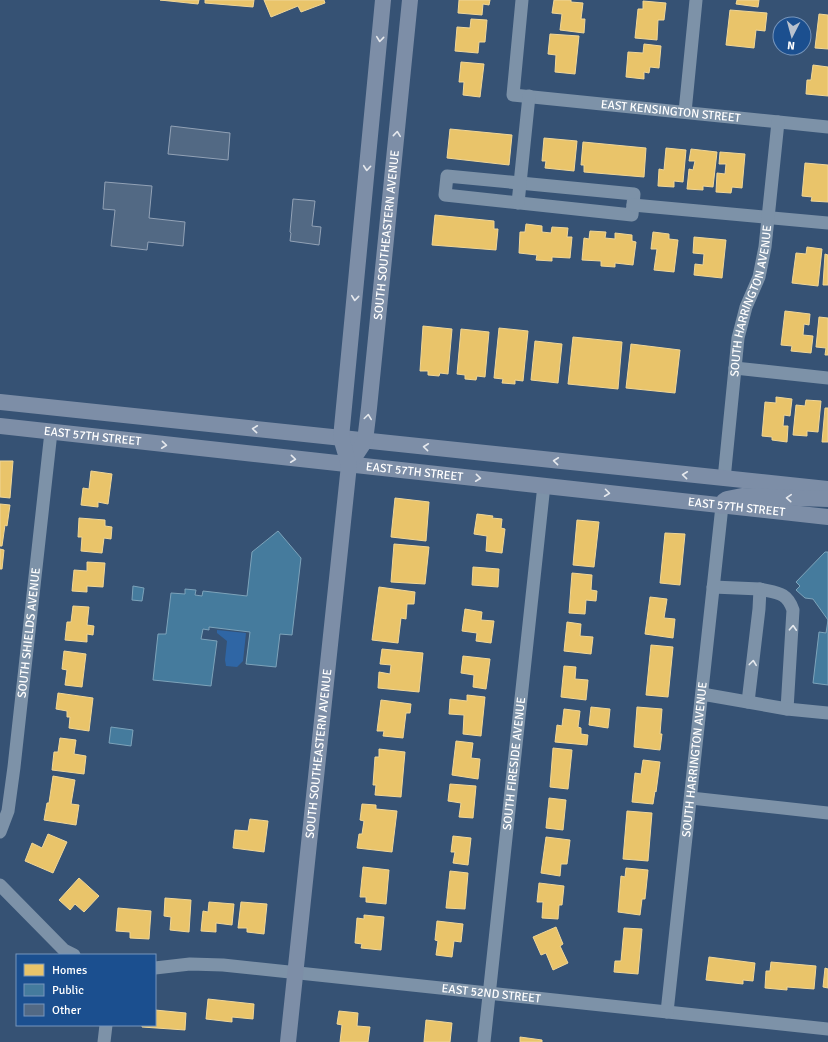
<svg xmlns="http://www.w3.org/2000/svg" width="828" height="1042" viewBox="0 0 828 1042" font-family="Signika,sans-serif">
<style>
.green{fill:#2f66a5}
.homes{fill:#e9c46a;stroke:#f0d697}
.public{fill:#457b9d;stroke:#7da3ba}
.building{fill:#526984;stroke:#92a2b6}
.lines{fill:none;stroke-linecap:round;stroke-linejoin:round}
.minor{stroke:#7d92a8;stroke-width:13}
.major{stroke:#7d8ea7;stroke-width:16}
.oneway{stroke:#e5e8ed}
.oneway2{stroke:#e5e9ee}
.labels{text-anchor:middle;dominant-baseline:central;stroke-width:4;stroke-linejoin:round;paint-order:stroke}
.street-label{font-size:12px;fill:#fff;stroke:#1b4f8f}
</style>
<rect width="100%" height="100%" fill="#365274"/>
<path class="green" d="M217,630l29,3 -3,28 -6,6 -11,-1 -1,-6 2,-19 -10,-8z"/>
<path class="homes" d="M160,0h39l-1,4z
M205,0h49l-1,7 -48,-4z
M264,0h60l1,3 -24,9 -3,-6 -27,11z
M459,0h31l-1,5 -6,-1 -1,11 -24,-2z
M554,0h17v2l12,1 -2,16h4l-1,14 -24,-3 2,-16 -10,-1z
M737,0h22l-1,7 -22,-3z
M643,1l23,2 -2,17h-6l-1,20 -22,-2 3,-29h5z
M730,10l37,3 -2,18 -9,-1 -2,18 -28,-3z
M819,14l9,1v34l-13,-1z
M471,19l16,1 -2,22h-6l-1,11 -23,-2 2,-24 13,1z
M550,34l29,2 -4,38 -20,-2 1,-17 -8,-1z
M644,44l17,2 -2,22 -9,-1 -1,6 -5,-1v7l-18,-2 2,-25 15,1z
M461,62l23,2 -4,33 -17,-2 1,-13h-5z
M813,65l15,2v29l-22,-2 1,-14h4z
M450,129l62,6 -3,30 -62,-7z
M544,138l33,3 -3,30 -29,-3 1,-7h-4z
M583,142l63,6 -2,29 -60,-5v-7h-3z
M666,148l20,2 -3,32 -9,-1v6l-16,-1 1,-17 5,1z
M691,149l26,3 -4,35 -10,-1v4l-16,-1 2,-20 4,1 2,-9h-6z
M720,152l25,2 -3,34 -10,-1 -1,6 -15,-1 1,-19 8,1 1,-10h-7z
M805,163l23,2v37l-17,-1 1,-4 -10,-1z
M435,215l59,6v8h4l-2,21 -64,-5z
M526,224l16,2v6l9,1 1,-6 16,1 -1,9h5l-2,21 -18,-1v4l-16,-1 1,-5 -18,-2 1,-21h5z
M590,231l16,1 -1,6 10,1v-6l17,2v6l4,1 -3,23 -18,-2v4l-14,-1v-5l-19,-1 2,-22 5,1z
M653,232l16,2v5l9,1 -4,32 -20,-2 3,-21h-6z
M694,237l32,3 -4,38 -28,-3 1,-11 8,1 1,-11 -11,-1z
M807,247l15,2 -4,37 -26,-3 4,-30 10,1z
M825,254l3,1v30h-5z
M785,311l25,3 -1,11 -5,-1 -1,11 10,1 -2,17 -20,-2 1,-5 -11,-1z
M819,317l9,1v37h-3l1,-7 -10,-1z
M423,326l29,3 -4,45 -8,-1 -1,3 -11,-1v-4h-8z
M499,328l29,3 -5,50 -8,-1v4l-13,-1 1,-4 -9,-1z
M461,329l28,3 -4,45 -8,-1 -1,4 -11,-1v-4l-8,-1z
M573,337l49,5 -4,47 -50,-5z
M535,341l27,3 -4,39 -27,-3z
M631,344l49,6 -5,43 -49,-5z
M776,397l16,2 -2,17 -6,-1 -1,11h5l-1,16 -15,-2v-3l-10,-1 3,-34 11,1z
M806,400l15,1 -3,31 -11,-1v5l-14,-1 3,-30 9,1z
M825,408h3v34h-6z
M0,461h13l-3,37 -10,-1z
M91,471l21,3 -4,30 -10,-2v5l-17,-2 2,-17 6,1z
M395,498l34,4 -3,39 -35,-4z
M0,504l10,1 -3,21 -2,-1 -3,21h-2z
M477,514l16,2 -1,2 10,1 -1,9 4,1 -3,24 -16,-2 1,-15 -13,-2z
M79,518l26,2v6l7,1 -1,12 -7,-1 -2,15 -21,-2 1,-14h-4z
M577,520l22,2 -5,45 -21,-2z
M665,533l20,1 -5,51 -20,-2z
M394,544l35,3 -4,37 -34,-2z
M0,549l4,1 -2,19h-2z
M87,562l18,1 -2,24 -16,-1v6l-15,-1 2,-21 13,1z
M473,567l26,2 -1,18 -26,-2z
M572,573l20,2 -1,15 6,1 -1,10 -10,-1 -1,14 -16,-1z
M379,587l36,5 -1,12h-7l-1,15 -5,-1 -3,25 -26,-3z
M650,597l17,2 -3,19 11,1 -2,19 -28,-4z
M73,606l16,1 -2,18 7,1 -1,9 -6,-1v8l-22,-2 2,-18h4z
M465,609l17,3 -1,8 13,1 -3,22 -15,-2 1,-8 -15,-2z
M567,622l14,2 -1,12 13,1 -2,17 -27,-3z
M651,645l22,2 -5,50 -22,-2z
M382,649l41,4 -4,39 -41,-4 1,-16 11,2 1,-9 -11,-1z
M64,651l22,3 -4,33 -17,-2 2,-15 -5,-1z
M463,656l27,3 -4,30 -13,-2 1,-12 -13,-2z
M564,666l12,1 -1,12 13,1 -2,20 -25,-3z
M58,693l35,5 -4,33 -20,-3 1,-11h-3v-6l-11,-2z
M467,695l18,2 -4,39 -18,-2 1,-19 -15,-1 1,-15 17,2z
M381,700l30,4 -1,9h-4l-3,25 -20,-2 1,-5h-7z
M591,707l19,2 -2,19 -19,-3z
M637,707l25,2 -2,25h2l-2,16 -26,-3z
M564,709l16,2 -2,16 3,1v6l7,1 -1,10 -32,-3 2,-17 5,1z
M60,738l16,2 -2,14 12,2 -2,18 -32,-4 2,-18h4z
M456,741l17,2 -2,15 9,1 -2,20 -26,-4z
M553,748l19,2 -4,39 -18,-2z
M379,749l26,3 -4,45 -26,-2 1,-10h-3l2,-28h4z
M643,760l17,2 -4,30 -1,-1 -2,13 -21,-2 3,-29 6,1z
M53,776l22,4 -4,24 8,1 -3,20 -32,-5 3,-17h2z
M450,784l26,2 -3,32 -14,-1 2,-14 -13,-2z
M549,798l17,2 -3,30 -17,-2z
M362,804l14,1v4l21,2 -5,41 -35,-4 2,-14h3l2,-13 -4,-1z
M627,811l25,2 -4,48 -25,-2z
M250,819l18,2 -4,31 -31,-4 2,-18 13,1z
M48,834l19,8 -14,31 -28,-12 7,-18 10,5z
M453,836l18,2 -3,27 -15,-2 2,-11h-4z
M546,837l24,3 -3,24h-6l-1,12 -19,-3z
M363,867l26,3 -3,34 -20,-2v-5h-6z
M626,868l22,2 -3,29h-3l-2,16 -22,-3 3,-36 4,1z
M450,871l18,2 -3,36 -19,-1z
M79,878l20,18 -15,16 -9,-8 -5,6 -11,-10z
M539,883l25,3 -2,19h-3l-1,14 -16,-1 1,-16h-6z
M165,898l26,2 -2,32 -19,-2 1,-13 -7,-1z
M209,902l25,2 -2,21 -16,-2v9l-15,-1 2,-20 5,1z
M241,902l26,2 -3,30 -17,-2v-4h-9z
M118,908l33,3 -2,28 -19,-1v-6l-14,-1z
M364,915l20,2 -3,33 -20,-2 1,-4 -7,-1 2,-25 7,1z
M437,921l26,3 -2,18 -7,-1 -2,16 -16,-2 2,-14 -3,-1z
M556,927l7,17 -3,2 8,17 -15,7 -7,-17 -5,2 -8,-18z
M624,928l18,1 -4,45 -24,-2 1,-11h6z
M709,957l46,6 -2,18 -10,-1v4l-37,-4z
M771,962l45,4 -2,23 -27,-2v3l-22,-2 1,-17h4z
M825,968l3,1v19l-5,-1z
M208,999l46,5 -1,15 -21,-2v5l-26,-3z
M155,1010l31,3 -1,17 -43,-3v-2h13z
M339,1011l19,2 -1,13 13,1 -2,15h-28l2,-17 -5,-1z
M426,1020l26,3 -2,19h-26z
M520,1037l22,3v2h-22z"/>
<path class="public" d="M278,531l23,27 -9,77 -12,-1 -4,33 -30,-3 4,-32 -41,-5v3l-6,-1 -2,10 16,2 -6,45 -58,-6 5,-46h8l5,-41 14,1v-5l11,1 -1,5 7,1 1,-5 44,5 5,-44z
M825,552h3v133l-15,-2 6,-51 7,1 2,-13 -15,-21 -8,-1 -9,-8 4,-4 -4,-4z
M133,586l11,2 -2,13 -10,-1z
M111,727l22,3 -2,16 -22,-3z"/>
<path class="building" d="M171,126l59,7 -2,27 -60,-6z
M105,182l47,4 -3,32 36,4 -2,24 -35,-4 -1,8 -36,-4 4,-36 -12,-1z
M293,199l22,2 -3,25 9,1 -2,18 -29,-4 1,-8 -1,-1z"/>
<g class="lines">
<g class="minor">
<path id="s1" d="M522,0l-9,95 315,32"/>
<path d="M685,112l11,-112"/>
<path d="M447,176l187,18 -2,21 -187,-20z"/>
<path d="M518,203l11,-107"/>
<path d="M633,205l195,18"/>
<path d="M735,368l93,10"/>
<path id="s2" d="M724,479l14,-141 8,-31 13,-30 6,-30 13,-125"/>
<path d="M713,587l47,2 -1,20 -11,93"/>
<path d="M760,589c17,4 27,3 33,21l-6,99"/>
<path d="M702,694l85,15 41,4"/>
<path d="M691,798l137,15"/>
<path id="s3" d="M0,832l8,-21 6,-44 37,-335"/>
<path d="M0,885l64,65 10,5"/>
<path id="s4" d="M155,968l35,-4 33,1 605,64"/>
<path id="s5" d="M667,1012l55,-506"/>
<path d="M104,1042l2,-17"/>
<path id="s6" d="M484,1042l60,-557"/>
</g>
<g class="major">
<path d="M0,402l828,87"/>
<path id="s7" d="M0,426l828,91"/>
<path id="s8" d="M349,465l16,-24 4,-33 41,-408"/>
<path d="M722,506l2,-5 3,-2 15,-3 86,3"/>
<path id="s9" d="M288,1042l61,-577 -8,-27 42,-438"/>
</g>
</g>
<defs><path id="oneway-chevron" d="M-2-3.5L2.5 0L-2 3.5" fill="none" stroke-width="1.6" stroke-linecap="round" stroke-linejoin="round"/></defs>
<g class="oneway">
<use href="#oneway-chevron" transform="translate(380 39) rotate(96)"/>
<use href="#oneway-chevron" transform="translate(397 134) rotate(-84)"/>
<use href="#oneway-chevron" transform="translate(367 168) rotate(95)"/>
<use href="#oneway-chevron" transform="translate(355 298) rotate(96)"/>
<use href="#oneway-chevron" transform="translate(368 417) rotate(-82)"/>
<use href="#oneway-chevron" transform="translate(255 429) rotate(-174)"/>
<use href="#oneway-chevron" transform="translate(164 445) rotate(6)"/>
<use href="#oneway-chevron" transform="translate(426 447) rotate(-174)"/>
<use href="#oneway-chevron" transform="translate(293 459) rotate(6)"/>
<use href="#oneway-chevron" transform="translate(556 461) rotate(-174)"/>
<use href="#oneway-chevron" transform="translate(685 475) rotate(-174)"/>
<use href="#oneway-chevron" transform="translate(478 478) rotate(6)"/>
<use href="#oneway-chevron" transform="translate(607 493) rotate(7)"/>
<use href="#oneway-chevron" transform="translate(789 498) rotate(-176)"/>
</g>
<g class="oneway2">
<use href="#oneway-chevron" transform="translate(793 628) rotate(-87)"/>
<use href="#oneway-chevron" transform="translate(753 663) rotate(-83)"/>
</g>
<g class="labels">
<g class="street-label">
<text stroke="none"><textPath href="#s1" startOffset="254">EAST KENSINGTON STREET</textPath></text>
<text stroke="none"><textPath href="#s8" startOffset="236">SOUTH SOUTHEASTERN AVENUE</textPath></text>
<text stroke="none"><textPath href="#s2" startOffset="181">SOUTH HARRINGTON AVENUE</textPath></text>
<text stroke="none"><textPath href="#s7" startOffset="93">EAST 57TH STREET</textPath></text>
<text stroke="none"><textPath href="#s7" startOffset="417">EAST 57TH STREET</textPath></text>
<text stroke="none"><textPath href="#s7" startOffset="741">EAST 57TH STREET</textPath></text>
<text stroke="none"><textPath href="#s3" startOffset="202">SOUTH SHIELDS AVENUE</textPath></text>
<text stroke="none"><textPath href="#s9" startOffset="290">SOUTH SOUTHEASTERN AVENUE</textPath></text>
<text stroke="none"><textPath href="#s5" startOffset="254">SOUTH HARRINGTON AVENUE</textPath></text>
<text stroke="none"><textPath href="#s6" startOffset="280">SOUTH FIRESIDE AVENUE</textPath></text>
<text stroke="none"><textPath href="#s4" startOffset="338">EAST 52ND STREET</textPath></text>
</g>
</g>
<rect x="16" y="954" width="140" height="72" fill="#1b4f8f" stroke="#7695bc"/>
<rect x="24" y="964" width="20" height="12" fill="#e9c46a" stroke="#7695bc"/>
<text x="52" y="974" font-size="12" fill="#ffffff">Homes</text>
<rect x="24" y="984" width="20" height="12" fill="#457b9d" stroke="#7695bc"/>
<text x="52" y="994" font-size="12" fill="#ffffff">Public</text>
<rect x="24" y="1004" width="20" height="12" fill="#526984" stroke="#7695bc"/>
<text x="52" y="1014" font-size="12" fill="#ffffff">Other</text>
<g transform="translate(792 36) rotate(186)"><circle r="19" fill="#1b4f8f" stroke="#7695bc"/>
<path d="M0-3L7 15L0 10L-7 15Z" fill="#b9c2ce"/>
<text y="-6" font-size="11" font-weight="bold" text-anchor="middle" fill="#ffffff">N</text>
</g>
</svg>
